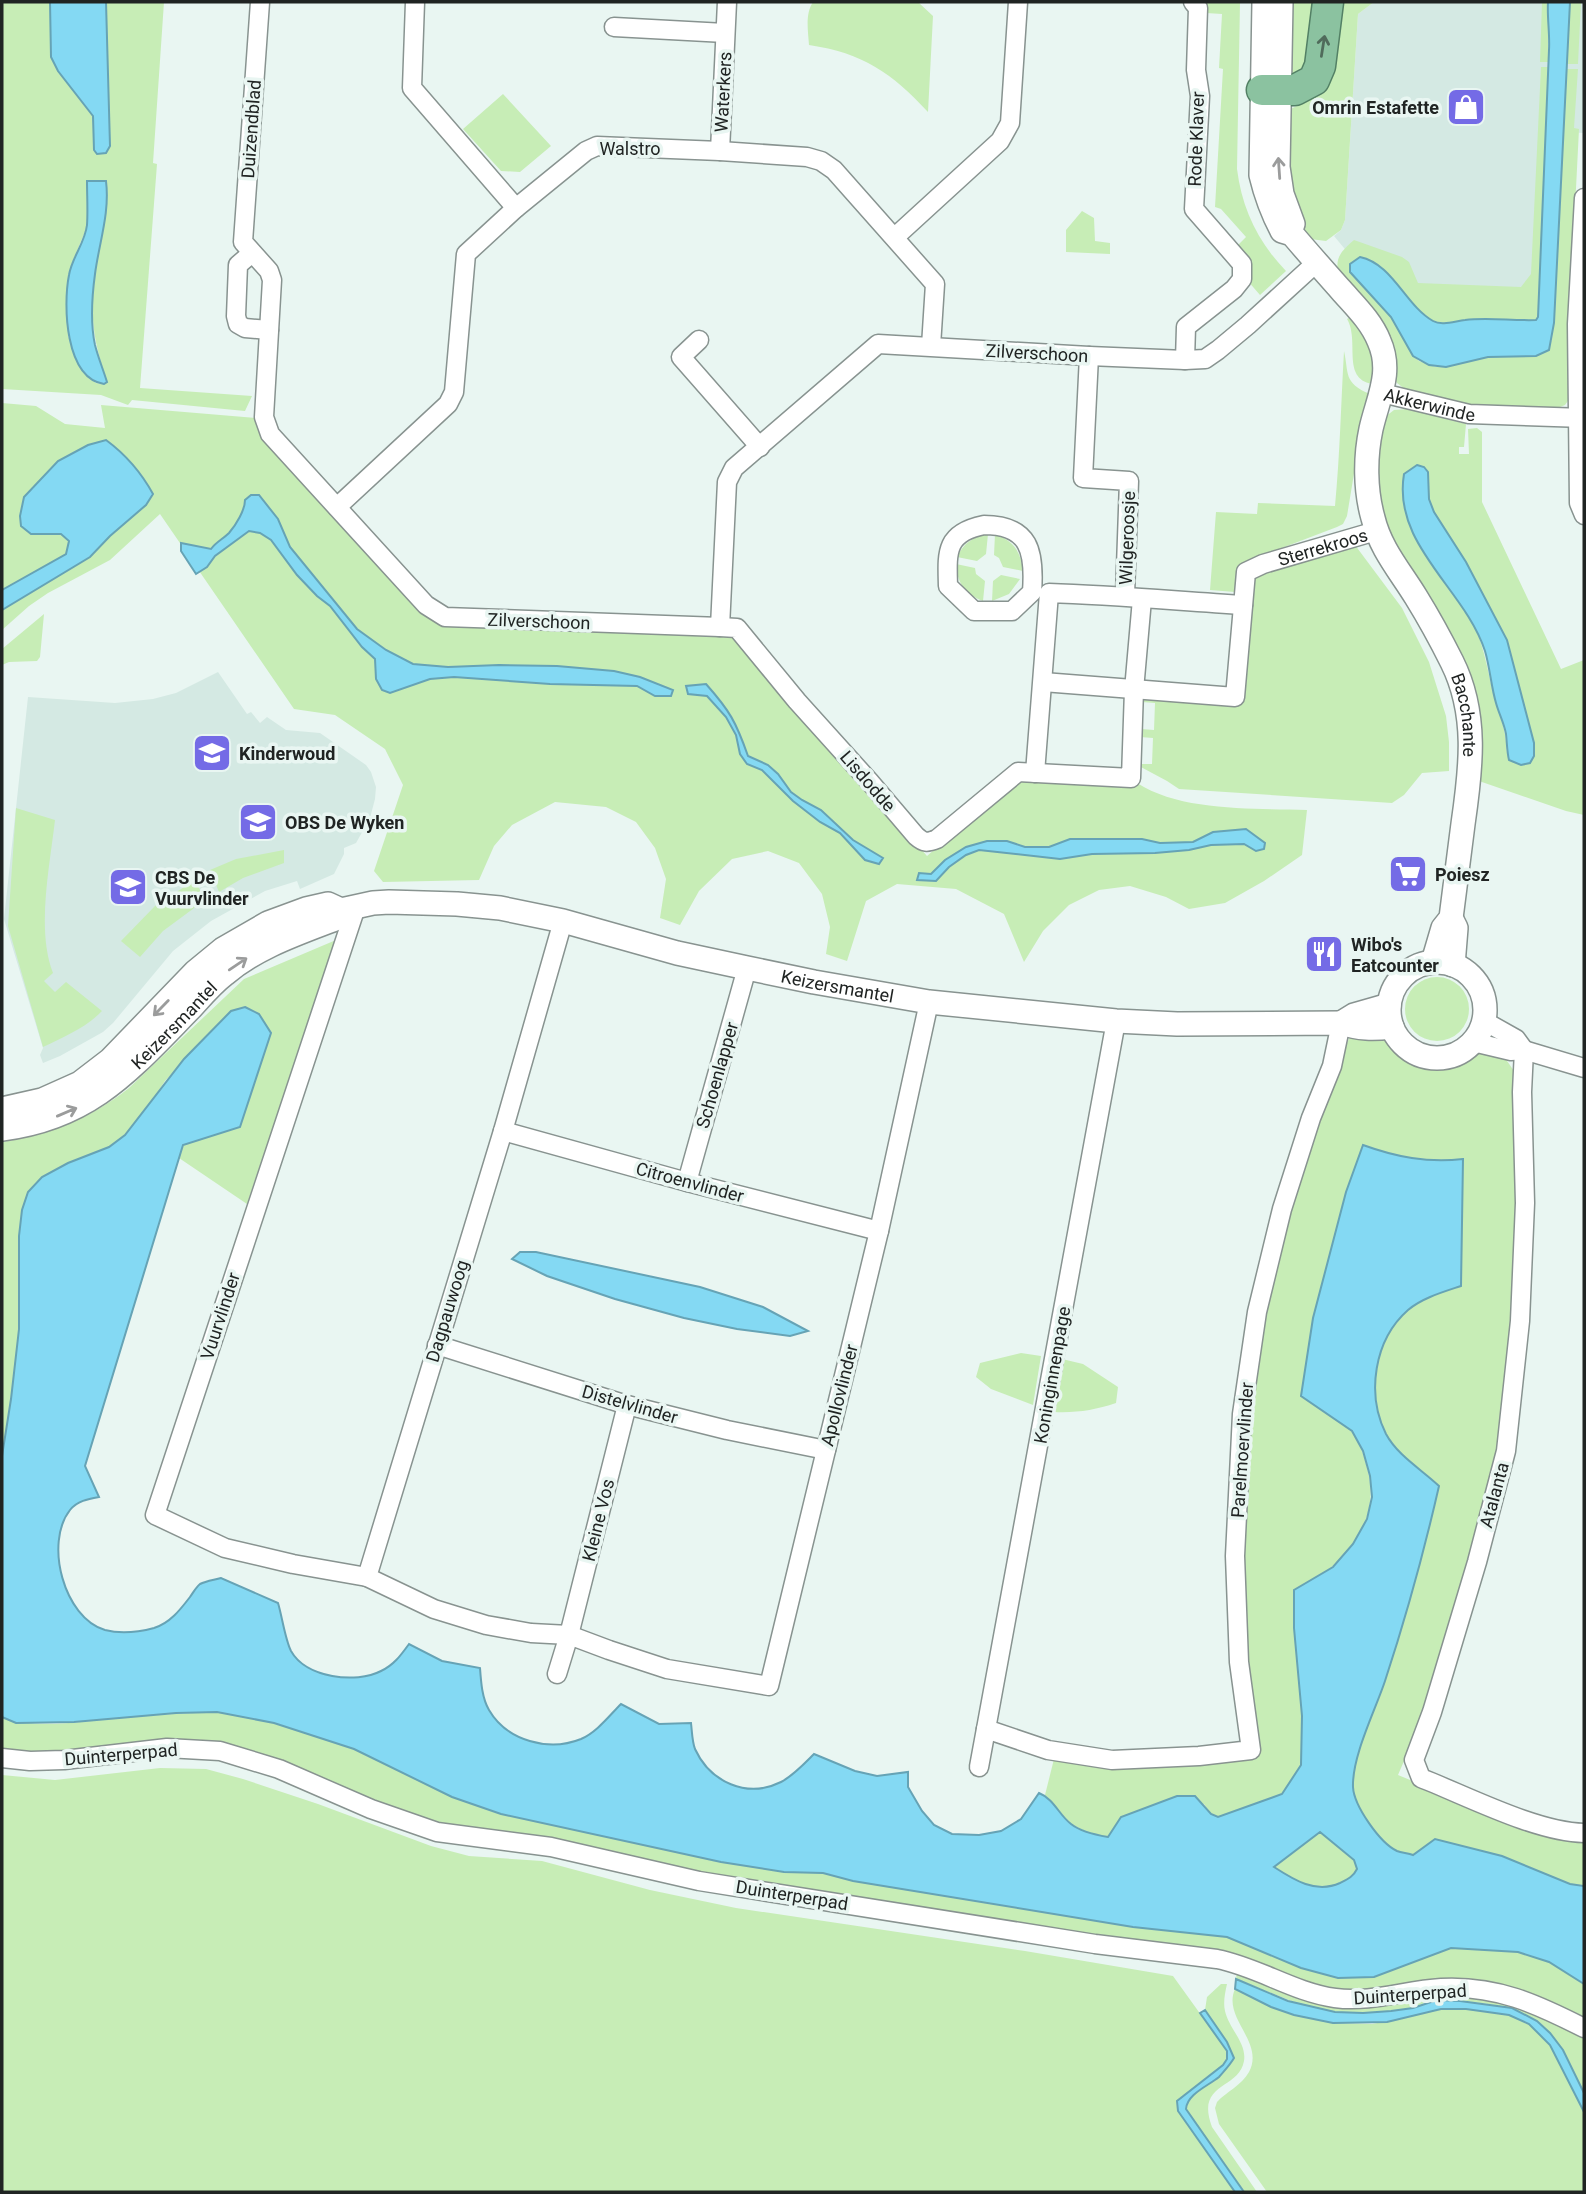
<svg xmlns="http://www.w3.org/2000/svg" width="1586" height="2194" viewBox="0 0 1586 2194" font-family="Roboto,sans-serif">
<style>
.built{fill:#d4e9e3}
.green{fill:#c7edb6;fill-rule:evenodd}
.water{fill:#84d9f3;stroke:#66a3b5;stroke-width:2;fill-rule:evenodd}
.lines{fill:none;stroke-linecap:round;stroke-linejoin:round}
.minor-casing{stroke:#889390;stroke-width:21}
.tertiary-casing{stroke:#889390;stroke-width:26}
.trunk-casing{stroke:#538065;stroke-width:33}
.minor{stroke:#fff;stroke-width:18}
.tertiary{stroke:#fff;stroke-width:23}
.trunk{stroke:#8bc2a0;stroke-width:30}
.oneway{stroke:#506b5b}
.oneway2{stroke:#9b9c9c}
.labels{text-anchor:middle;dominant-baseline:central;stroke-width:7;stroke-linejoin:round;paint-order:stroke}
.street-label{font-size:18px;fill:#202423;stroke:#e9f6f2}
.poi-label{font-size:18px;font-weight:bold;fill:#202423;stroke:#e9f6f2;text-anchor:start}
</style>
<rect width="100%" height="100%" fill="#e9f6f2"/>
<path class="built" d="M1374,2h174l2,45 -12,270 -69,2 -115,-59 -20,-24 7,-6 4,-10 13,-206z
M1570,2h14v131l-20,-1z
M218,672l29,42 4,-2 9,11 7,-6 19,13 34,3 46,32 5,7 5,15 -1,12 -5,19 -14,25 -12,5v6l-10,20 -34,15 -3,-8 -32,10 -54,30 -38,30 -60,72 -10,9 -43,24 -17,7 -3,-8 3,-7 -39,-129 24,-222 87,6 38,-4 23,-6z"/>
<path class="green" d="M2,2h48l1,55 7,14 35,45 1,34 16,-4 -4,-144h58l-11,161 4,1 -17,224 112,8 -7,15 -113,-11 -4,5 -27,-10 -99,-6zM87,182l20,7c0,31 -8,55 -12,86 -6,39 -1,69 12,106l-3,3 -8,-1 -12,-12 -16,-35 4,-73 15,-36z
M813,2h105l15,14 -5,96c-36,-39 -65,-59 -119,-67 -1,-15 -4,-31 4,-43z
M1206,2h34l-3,167c5,40 21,73 49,102l-26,24 -13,-15 -12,-32 11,-11 -25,-28 -6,-2 8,-138 -4,-1 3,-54 -16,-1z
M1284,2h36l-14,66 -3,-2 -4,5 -8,3z
M1335,2h39l-16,12 -13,206 -4,10 -15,11 -16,-2 -8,-7 -15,-40 2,-82c11,-7 23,-8 32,-18z
M1542,2h6v60h-8z
M1570,2h11l-3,62h-11z
M1541,67h7l-10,250 -2,4 -67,-2 -26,5 -8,-1 -84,-51 40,45 22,39 6,5 17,6h10l42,-10 48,-1 16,-16 15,-271h11l-4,59 5,1 -10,198 1,71 -5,7 -10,4c-37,-2 -131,-1 -158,-26l-59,-111c-3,-16 5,-22 16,-32l48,17 7,5 9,21 103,4 10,-13z
M503,94l48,52 -31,26 -19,-1 -38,-42z
M1082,211l12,7 1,23 15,2v11l-44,-2v-22z
M1352,316c22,26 23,36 20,68 -31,-6 -12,-43 -25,-65z
M1344,351c5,22 -1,32 26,43l-9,37 -14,85 -4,8 -6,3 -97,37 -3,7 -2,21 -25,-2 6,-78 41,2 1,-11 77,3c5,-52 6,-103 9,-155z
M2,403l34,3 29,18 40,4 -4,-23 155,13 166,192 312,24 193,222 91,-80 119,7c45,29 117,25 170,27l-5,45 -38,26 -39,22 -36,6 -23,-12 -36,-11 -31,4 -30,15 -26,26 -19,31 -20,-48 -48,-25 -59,-5 -31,17 -19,60 -21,-7 4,-27 -8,-33 -23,-31 -31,-12 -36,8 -33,32 -19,34 -20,-7 6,-39 -11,-31 -19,-26 -30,-15 -51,-5 -43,23 -18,21 -15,34 -96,2 -9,-11 29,-86 -18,-36 -50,-34 -41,-6 -134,-195 -50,46 -62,33 -19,13 -27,24v-20l88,-53 20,-21 36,-31 -116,29h31l8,7 -3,13 -64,36z
M1407,409l59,15 -2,23h-5v7h10l-1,-25 9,-1 5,4v70l79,167 23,-9v155l-18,-4 -87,-30 2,-34 -101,-232 -5,-38 10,-60 9,-7zM1428,472l1,27 5,13 32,50 41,78 8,35 -8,78c-1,-21 -4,-28 -10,-47 -9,-28 -11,-57 -24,-83 -25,-47 -79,-90 -69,-149z
M988,534l-2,20 -9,7 -20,-4c7,-14 15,-20 31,-23z
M995,534c19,7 26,18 28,37l-20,-4 -4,-9 -5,-3z
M1352,541l50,67 27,54 17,54 3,26v29l-27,2 -18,22 -12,8 -213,-14 -12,-8 -28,-15v-2h13l1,-26 -13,-1 1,-8 13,1 1,-27 -13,-1 2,-4 100,-1 10,-120z
M956,564l19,4 1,6 9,7 -2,20c-18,-7 -26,-18 -27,-37z
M1001,575l19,4 -11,15 -17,7 1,-20z
M44,614l-4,43 -3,4 -28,1 -7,3v-16z
M16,808l39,12c-5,45 -19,110 -2,153l-9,8 11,11 11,-10 36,29c-15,16 -38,26 -59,36l-35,-121z
M284,850v13l-41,15 -24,14 -9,-22 26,-11z
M195,880l10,20 -42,31 -23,26 -19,-16 34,-35z
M336,940l-89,264 -68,-46 52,-147 -66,70 -15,23 -25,31 -16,12 -41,16 -49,73v93l-8,70 -9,57v-314c50,-8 87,-23 127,-54l115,-109z
M1405 1009a32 32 0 1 1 64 0a32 32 0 1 1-64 0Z
M1352,1032l34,5 9,15 17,9 34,5 25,-12 18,-1 16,5 9,13 2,207 -13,142 -20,111 -67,202 -18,42 119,49 67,14v48l-14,-1 -68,-29 -67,-17 -22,16c-5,-2 -11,-2 -16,-4 -18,-8 -39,-41 -44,-60 -6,-25 25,-86 33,-113 20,-63 38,-127 53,-192 -18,-17 -41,-30 -53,-52 -20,-40 -12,-94 22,-124 14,-12 35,-18 53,-24l2,-127c-36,4 -67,-2 -100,-14l-17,47 -33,126 19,98c7,5 16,10 21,17 7,11 11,22 14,35 11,38 -4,69 -32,96 -11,11 -28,18 -41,26v38l8,88 -1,49 -19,29 -64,23 -7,-3 -7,-10 -90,26 -5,7 -16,-2 -22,-11 -26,-29 10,-40 180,2 19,-31 -2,-35 -9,-40 -4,-59 6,-170 29,-172 57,-171z
M1021,1353l20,3 -8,49 -42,-16 -15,-12 4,-14z
M1062,1359l21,5 35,23 -2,16c-21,7 -39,10 -62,9z
M217,1712l57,11 80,26 98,48 49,17 220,48 63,10 39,1 30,8 280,46 94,10 31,11 116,29 77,-29 67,4 31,10 35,22v39l-75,-33 -159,5 -215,-49 -678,-114 -201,-76 -254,-3v-36c33,13 82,4 118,1 32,-3 64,-5 97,-6z
M160,1768l46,1 37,10 75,25 113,42 38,10 73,5 108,29 86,18 289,43 148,25 54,75v8l-4,6 -46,36 1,10 57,81h-1233v-417l53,5z
M1320,1832l34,28 3,9c-4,8 -9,10 -17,14 -24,11 -46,-3 -67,-16z
M1237,1972l58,19 126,4 66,-1 97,39v60c-26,-57 -39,-83 -105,-90 -14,-2 -29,-4 -43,-3 -9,1 -17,6 -25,8 -15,3 -32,5 -48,5 -52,2 -81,-17 -127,-34z
M1221,1984h6c-2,9 -4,19 -2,27 4,18 22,32 19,50 -5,29 -49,21 -32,66l45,65h-13l-58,-83c1,-16 21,-22 32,-32 6,-6 10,-17 14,-25l-27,-42 2,-13z
M1235,1989l36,18 23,8 39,8 39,1 38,-7 21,-7 35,-1 43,6 20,9 21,21 34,67v80h-317l-48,-68 -4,-16 2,-6c9,-10 25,-17 32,-30 16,-30 -27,-54 -14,-83z"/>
<path class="water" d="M50,2h56l4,144 -4,7 -9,1 -3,-4 -1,-34 -35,-45 -7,-14z
M1548,2h22l-16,321 -5,27 -13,6 -48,1 -42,10 -17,-2 -16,-9 -22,-39 -41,-45v-8l10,-7c33,7 45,48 73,64 9,5 22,0 32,-1 23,-3 47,1 71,0l2,-3c4,-89 7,-178 11,-267 1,-16 -2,-32 -1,-48z
M87,181h19c4,32 -7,62 -11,93 -3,22 -5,48 0,71 3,12 8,24 12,37l-3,2c-39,-6 -41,-79 -35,-109 3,-18 16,-32 18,-50 1,-14 0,-29 0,-44z
M106,440c19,14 36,34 47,54l-7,11 -36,31 -20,21 -88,53v-20l64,-36 3,-13 -8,-7h-30l-10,-8 -1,-10 4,-19 34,-36 30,-16z
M1417,465l7,2 4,5 1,27 5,13 32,50 41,78 27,103v13l-4,7 -9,2 -12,-5c-2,-8 -2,-17 -3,-26 -2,-11 -7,-20 -10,-31 -5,-17 -6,-35 -11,-52 -20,-62 -93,-106 -81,-177z
M251,495h8l19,24 12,28 67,82 29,21 27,14 35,3 51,-2 58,1 57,5 26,6 33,13 -2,6h-16l-18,-10 -87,-2 -96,-7 -24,2 -40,14 -8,-3 -6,-11 -1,-20 -13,-12 -32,-41 -13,-10 -20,-21 -26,-35 -11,-7 -11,-2 -34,25 -8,11 -11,7 -15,-23v-8l30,6c5,-7 12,-10 18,-16 7,-8 16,-23 16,-33z
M706,684c24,27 30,38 42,72l20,9 10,9 13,18 11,8 19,10 32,30 30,18 -4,6 -14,-4 -25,-27 -20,-11 -27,-21 -31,-31 -15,-6 -7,-10 -4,-19 -10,-18 -19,-21 -19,-2 -2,-8z
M1246,829l19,14 -1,6 -8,2 -12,-7 -33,1 -22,5 -34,3 -63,1 -32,5 -81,-9 -13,5 -17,12 -13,14 -19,-1 2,-7 12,1 14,-14 21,-13 21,-6h20l18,6h24l21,-8h72l18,4 33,-1 20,-10z
M245,1007l14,7 12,19 -31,94 -57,18 -98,321 14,31c-11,2 -22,4 -29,13 -26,33 -6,108 35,120 15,4 34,2 49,-2 16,-5 26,-18 36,-31 3,-4 6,-10 10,-13 6,-3 14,-4 21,-6l57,25c4,13 7,36 13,48 15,27 65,33 90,20 13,-6 20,-16 28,-27l33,17 38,7c1,14 2,30 9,42 18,31 60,42 92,29 16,-7 28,-23 40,-35l38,20 32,-1c1,8 1,18 4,26 15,33 52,50 86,33 12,-6 23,-18 33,-28l41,17 22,5 31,-4v15l14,24 12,14 18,9 27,1 22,-4 20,-12 18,-26c15,6 20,22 32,31 10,8 25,11 37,13l13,-20 56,-21h18l16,18 7,3 64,-23 19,-29 1,-49 -8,-88v-38l39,-23 20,-23 14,-25 5,-22 -2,-21 -7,-25 -11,-20 -51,-35 12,-78 33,-126 17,-47c33,12 64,18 100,14l-2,127c-18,6 -39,12 -53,24 -34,30 -42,84 -22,124 12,22 35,35 53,52 -15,66 -33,131 -54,195 -10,30 -33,75 -32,106 1,19 27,56 44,64 5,2 11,2 16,4l22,-16 67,17 68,28 14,2v98l-35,-22 -31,-10 -67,-4 -77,29 -36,1 -37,-10 -74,-31 -94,-10 -280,-46 -30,-8 -39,-1 -63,-10 -220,-48 -49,-17 -98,-48 -80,-26 -57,-11 -41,1 -102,9 -58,1 -14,-6v-261l9,-57 8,-70v-93l3,-26 6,-18 14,-15 26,-14 41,-16 16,-12 59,-76 47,-48zM1320,1832l34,28 3,9c-4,8 -9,10 -17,14 -24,11 -46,-3 -66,-16z
M520,1252h16l164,35 63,20 45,24 -18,5 -53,-7 -53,-11 -69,-19 -68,-23 -35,-17z
M1236,1979l52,22 47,11 28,1 28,-2 22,-3 24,-8 23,1 52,7 25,13 13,12 13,17 21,43v19l-34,-67 -21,-21 -20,-9 -43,-6h-25l-54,13 -54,1 -39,-8 -23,-8 -36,-18z
M1205,2010l22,32 7,16c-4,7 -10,13 -15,19 -11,9 -32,17 -33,32l58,83h-9l-57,-81 -1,-10 46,-36 4,-6v-8l-27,-38z"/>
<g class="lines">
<g class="minor-casing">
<g id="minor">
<path d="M260,2l-17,240 26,29 3,9 -8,137 6,17 156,171 19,12 275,10 7,-145 7,-14 144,-124 211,12 96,4 20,-1 13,-9 30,-25 69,-63"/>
<path d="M415,2l-3,86 104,120"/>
<path d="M614,27l111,6"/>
<path d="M720,151l7,-149"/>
<path d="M1584,198l-7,126 2,179 5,12"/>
<path d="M895,237l105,-96 10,-18 8,-121"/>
<path d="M252,253l-14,12 -2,51 2,8 7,4 24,2"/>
<path d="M699,340l-18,17 79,90"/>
<path d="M1089,356l-6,122 46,3 -4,114"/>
<path d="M1185,360l1,-33 48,-38 8,-10v-15l-48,-55 6,-113 -4,-26 2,-62 -5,-6"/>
<path id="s1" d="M1382,393l87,21 115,4"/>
<path d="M337,507l111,-103 6,-12 12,-138 50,-46 70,-57 11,-5 123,5 87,6 14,4 13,9 101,114 -4,62"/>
<path d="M984,525c46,0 51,27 48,67l-20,19h-38l-26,-25c-1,-34 -3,-53 36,-61z"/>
<path d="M720,627l17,1 60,73 73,81 46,54c8,7 11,7 21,3l81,-67 113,6 3,-88 8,-91"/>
<path id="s2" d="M1043,682l192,15 11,-125 17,-8 113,-33"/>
<path d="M1035,773l14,-180c65,2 129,8 194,12"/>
<path d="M356,907l-201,608 70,33 68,16 74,13"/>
<path d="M563,921l-60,210 -136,446 67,32 52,16 45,8 38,2 40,15 58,19 102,17 110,-455 50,-229"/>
<path d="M1116,1021l-130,708 62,21 64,10 87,-4 52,-6 -12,-88 -4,-106 7,-142 15,-102 25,-103 29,-91 21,-52 9,-43"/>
<path d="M1484,1021l32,18 8,11"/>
<path d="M1473,1042l38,9 13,-1 60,18"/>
<path d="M1524,1050l-2,42 3,111 -5,118 -14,130 -29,111 -45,150 -18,48 7,18c46,18 115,54 163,55"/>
<path d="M503,1131l184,51 192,49"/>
<path d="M687,1182l60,-214"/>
<path d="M437,1345l190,60 100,25 99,20"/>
<path d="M557,1674l12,-39 58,-230"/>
<path d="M2,1758l28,3 34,-1 103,-12 53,3 59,18 92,40 66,23 114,15 148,34 396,63 122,15c41,8 76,33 118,39 36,5 70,-8 106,-10 55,-3 96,16 143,40"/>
<path d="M979,1767l7,-38"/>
</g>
</g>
<g class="tertiary-casing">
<g id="tertiary">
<path id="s3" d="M1264,2l-3,173c5,21 11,37 21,56l10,3c16,19 33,38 49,56 14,16 30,31 38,51 14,31 -1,57 -8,88 -6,28 -6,61 2,89 7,30 27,53 43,79 13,21 25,43 36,65 26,52 19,107 11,162 -4,31 -8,63 -12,94l-8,10 -10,34"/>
<path d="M1281,2l-3,165 4,27 11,30"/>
<path d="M1451,918l5,10 -3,37"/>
<circle cx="1437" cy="1010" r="48"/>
<path d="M1341,1023l13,-8 35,-10"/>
<path id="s4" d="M2,1109l40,-9 38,-17 30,-23 85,-88 28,-23 45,-26 38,-14 22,-5 13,6 32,-7 16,-1 68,2 43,4 63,13 114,32 70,15 67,14 115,20 187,19 61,3 164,-1c18,6 32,6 51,4"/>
<path id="s5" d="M2,1129c89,-11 129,-60 189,-121 11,-12 21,-24 34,-34 32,-27 71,-40 110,-55l6,-9"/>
</g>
</g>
<g class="trunk-casing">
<path id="trunk" d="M1262,90h33l19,-10 6,-14 8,-64"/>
</g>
<use href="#minor" class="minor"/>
<use href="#tertiary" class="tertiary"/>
<use href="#trunk" class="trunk"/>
</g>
<defs><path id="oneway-shaft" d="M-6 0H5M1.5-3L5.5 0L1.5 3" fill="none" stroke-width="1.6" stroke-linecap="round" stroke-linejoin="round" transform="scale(1.75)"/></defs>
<use class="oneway" href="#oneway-shaft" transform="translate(1323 46) rotate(-81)"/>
<g class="oneway2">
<use href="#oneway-shaft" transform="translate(1279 168) rotate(-94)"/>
<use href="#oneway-shaft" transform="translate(238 964) rotate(-34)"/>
<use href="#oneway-shaft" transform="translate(161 1008) rotate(134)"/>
<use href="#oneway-shaft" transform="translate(67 1112) rotate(-23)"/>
</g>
<defs>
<g id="shop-square" transform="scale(2.0125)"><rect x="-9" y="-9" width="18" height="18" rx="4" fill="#746be6" stroke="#e9f6f2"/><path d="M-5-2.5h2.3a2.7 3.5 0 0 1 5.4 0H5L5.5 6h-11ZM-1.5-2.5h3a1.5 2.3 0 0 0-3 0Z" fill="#fff"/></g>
<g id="school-square" transform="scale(2.0125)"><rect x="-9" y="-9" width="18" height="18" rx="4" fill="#746be6" stroke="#e9f6f2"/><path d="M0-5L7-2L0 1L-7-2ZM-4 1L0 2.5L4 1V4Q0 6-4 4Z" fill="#fff"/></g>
<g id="supermarket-square" transform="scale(2.0125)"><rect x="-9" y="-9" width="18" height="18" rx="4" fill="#746be6" stroke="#e9f6f2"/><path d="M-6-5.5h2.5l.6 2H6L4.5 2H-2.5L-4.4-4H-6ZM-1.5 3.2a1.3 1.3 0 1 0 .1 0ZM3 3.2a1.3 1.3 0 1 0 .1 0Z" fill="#fff"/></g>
<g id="restaurant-square" transform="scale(2.0125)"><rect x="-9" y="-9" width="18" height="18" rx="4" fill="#746be6" stroke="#e9f6f2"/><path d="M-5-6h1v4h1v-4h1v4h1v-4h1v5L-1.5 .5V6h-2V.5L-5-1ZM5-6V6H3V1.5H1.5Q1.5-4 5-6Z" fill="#fff"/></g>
</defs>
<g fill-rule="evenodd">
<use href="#shop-square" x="1466" y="107"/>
<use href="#school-square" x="212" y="753"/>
<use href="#school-square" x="258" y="822"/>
<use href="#supermarket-square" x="1408" y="874"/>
<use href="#school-square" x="128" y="887"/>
<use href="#restaurant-square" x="1324" y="954"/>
</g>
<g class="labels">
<g class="street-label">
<text transform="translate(723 92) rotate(-87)">Waterkers</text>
<text transform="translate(251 129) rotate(-86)">Duizendblad</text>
<text transform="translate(1196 139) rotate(-88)">Rode Klaver</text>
<text x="630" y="148">Walstro</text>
<text transform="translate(1037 353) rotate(3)">Zilverschoon</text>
<text stroke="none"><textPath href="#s1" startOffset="49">Akkerwinde</textPath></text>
<text transform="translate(1127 538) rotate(-88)">Wilgeroosje</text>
<text stroke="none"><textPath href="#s2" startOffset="399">Sterrekroos</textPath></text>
<text transform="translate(539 621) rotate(2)">Zilverschoon</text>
<text stroke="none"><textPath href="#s3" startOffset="782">Bacchante</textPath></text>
<text transform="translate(868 781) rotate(49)">Lisdodde</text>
<text stroke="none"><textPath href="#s4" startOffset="915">Keizersmantel</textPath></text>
<text stroke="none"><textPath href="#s5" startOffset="206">Keizersmantel</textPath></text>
<text transform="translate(717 1075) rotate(-74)">Schoenlapper</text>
<text transform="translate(690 1182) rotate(15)">Citroenvlinder</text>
<text transform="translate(447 1311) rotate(-73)">Dagpauwoog</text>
<text transform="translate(220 1316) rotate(-72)">Vuurvlinder</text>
<text transform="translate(1052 1375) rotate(-80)">Koninginnenpage</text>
<text transform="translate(839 1395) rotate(-76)">Apollovlinder</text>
<text transform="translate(630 1404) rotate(16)">Distelvlinder</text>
<text transform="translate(1242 1450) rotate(-86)">Parelmoervlinder</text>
<text transform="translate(1494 1495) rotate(-75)">Atalanta</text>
<text transform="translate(598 1520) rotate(-76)">Kleine Vos</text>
<text transform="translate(121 1754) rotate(-5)">Duinterperpad</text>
<text transform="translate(792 1895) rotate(9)">Duinterperpad</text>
<text transform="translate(1410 1994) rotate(-4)">Duinterperpad</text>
</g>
<g class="poi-label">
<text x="1439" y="107" text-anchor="end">Omrin Estafette</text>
<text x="239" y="753">Kinderwoud</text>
<text x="285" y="822">OBS De Wyken</text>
<text x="1435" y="874">Poiesz</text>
<text x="155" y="877">CBS De<tspan x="155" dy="21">Vuurvlinder</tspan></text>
<text x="1351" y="944">Wibo's<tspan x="1351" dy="21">Eatcounter</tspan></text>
</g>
</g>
<rect width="1586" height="2194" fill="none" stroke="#202423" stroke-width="7"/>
</svg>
